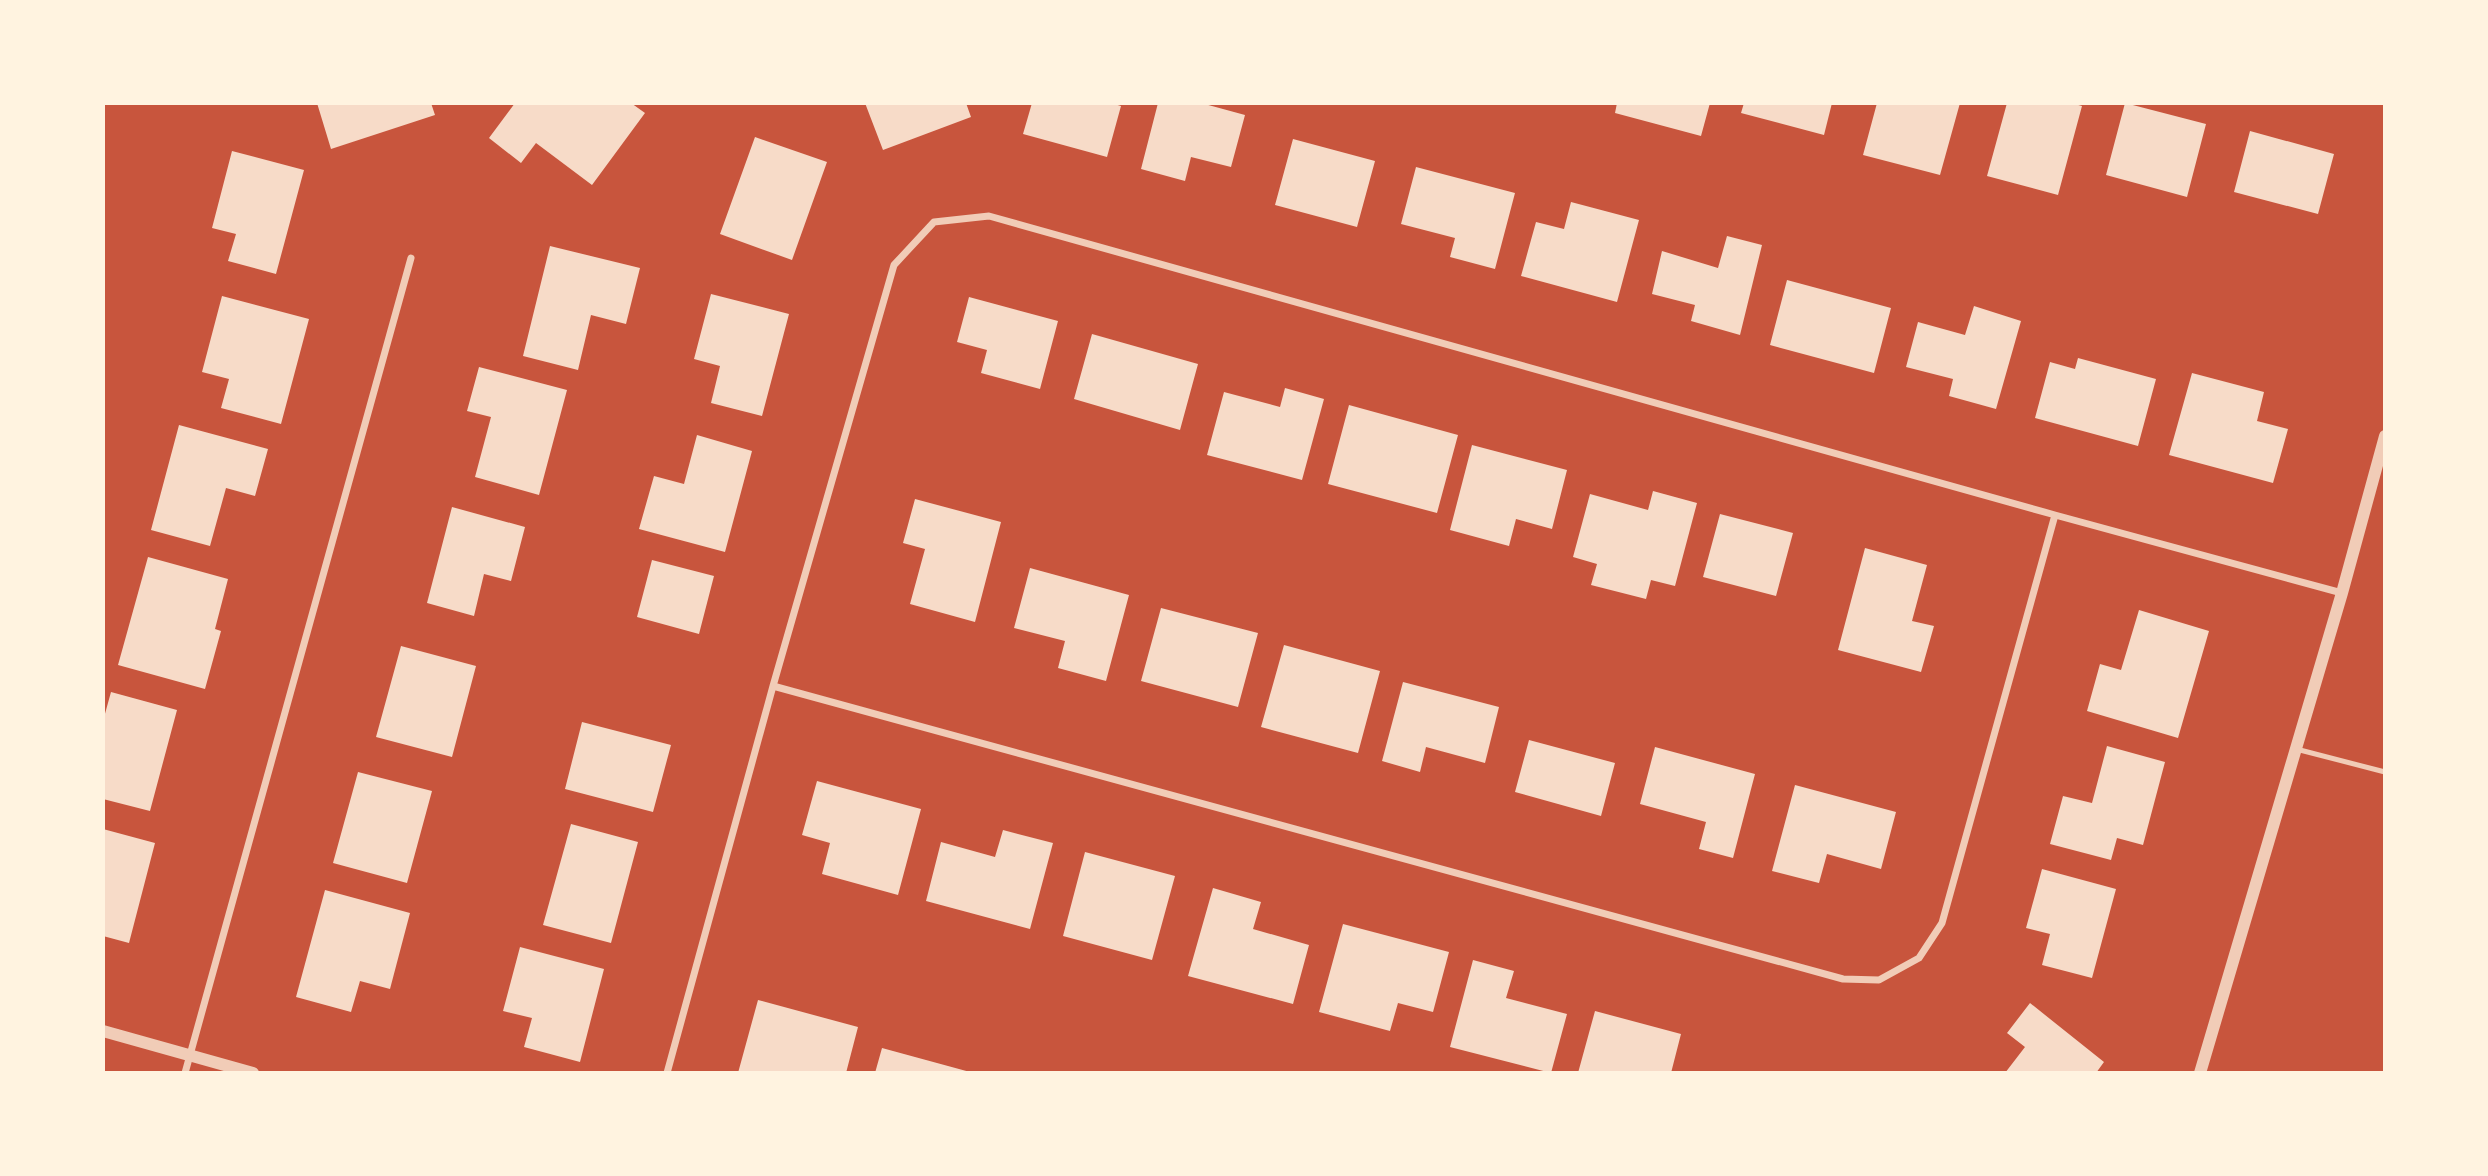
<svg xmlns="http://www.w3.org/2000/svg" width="2488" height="1176" viewBox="0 0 2488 1176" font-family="Commissioner,sans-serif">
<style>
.building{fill:#f7dbc8}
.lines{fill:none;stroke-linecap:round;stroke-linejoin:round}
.service{stroke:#f1ccb7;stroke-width:5}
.minor{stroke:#f1ccb7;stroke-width:7}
.tertiary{stroke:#f1ccb7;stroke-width:12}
</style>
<rect width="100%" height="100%" fill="#c8553d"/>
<path class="building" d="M317,103h114l4,12 -104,34z
M515,103h116l14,10 -53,72 -56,-42 -15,20 -32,-25z
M865,103h101l5,14 -88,33z
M1032,103h79l10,3 -14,51 -84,-23z
M1158,103h43l44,12 -14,52 -40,-10 -6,24 -44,-12z
M1617,103h93l-9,33 -86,-23z
M1744,103h88l-8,32 -83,-22z
M1877,103h83l-20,72 -77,-20z
M2007,103h64l11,3 -24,89 -71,-19z
M2125,103l81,21 -19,73 -81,-22z
M2250,131l84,23 -16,60 -84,-22z
M755,137l72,25 -35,98 -72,-26z
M1293,139l82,22 -18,66 -82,-22z
M232,151l72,19 -28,104 -48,-13 8,-27 -24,-6z
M1416,167l99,26 -20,76 -45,-12 5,-19 -54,-14z
M1571,202l68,18 -22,82 -96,-26 15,-54 28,7z
M1727,236l35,9 -22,90 -49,-14 4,-16 -43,-11 10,-43 56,17z
M550,246l90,22 -14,56 -35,-9 -13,55 -55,-14z
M1787,280l104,28 -17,65 -104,-28z
M711,294l78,20 -27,102 -51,-13 9,-37 -26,-7z
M222,296l87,23 -28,105 -60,-16 8,-29 -27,-7z
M969,297l89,24 -18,68 -59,-16 6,-23 -30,-8z
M1974,306l47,15 -25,88 -47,-13 4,-17 -47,-12 12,-45 47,13z
M1092,334l106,30 -18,66 -106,-31z
M2078,358l78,21 -18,67 -103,-28 15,-56 25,7z
M479,367l88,23 -28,105 -64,-18 16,-60 -24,-6z
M2192,373l72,19 -7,29 31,8 -15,54 -104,-28z
M1285,388l39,11 -22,81 -95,-25 17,-63 56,15z
M1349,405l109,30 -21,78 -109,-29z
M179,425l89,24 -13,47 -29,-8 -16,58 -59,-16z
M697,435l55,16 -27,101 -86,-23 15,-53 30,8z
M1472,445l95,25 -15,59 -36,-10 -7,27 -59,-16z
M1653,491l44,12 -22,83 -24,-6 -5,19 -55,-14 6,-21 -24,-7 17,-63 58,16z
M915,499l86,23 -26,100 -65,-18 15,-55 -22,-6z
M452,507l73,20 -14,54 -27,-7 -10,42 -47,-13z
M1720,514l73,19 -17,63 -73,-19z
M1865,548l62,17 -15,56 22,5 -13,46 -83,-22z
M148,557l80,22 -13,50 6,2 -16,58 -87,-24z
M652,560l62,16 -15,58 -62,-17z
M1030,568l99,27 -23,86 -48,-13 7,-27 -51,-13z
M1161,608l97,25 -20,74 -97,-26z
M2139,610l70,21 -31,107 -91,-27 13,-47 21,6z
M1284,645l96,26 -22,82 -97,-26z
M401,646l75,20 -24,91 -76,-20z
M1403,682l96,25 -14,56 -59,-16 -6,25 -38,-11z
M111,692l66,18 -27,101 -47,-12v-78z
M582,722l89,23 -18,67 -88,-23z
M1529,740l86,23 -14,53 -86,-24z
M2107,746l58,16 -22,83 -26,-7 -6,22 -61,-16 13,-48 29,7z
M1655,747l100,27 -22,84 -34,-9 7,-27 -66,-18z
M358,772l74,19 -25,92 -74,-20z
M817,781l104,28 -23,86 -76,-21 8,-31 -28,-8z
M1795,785l101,27 -15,57 -54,-15 -8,29 -47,-12z
M571,824l67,18 -27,101 -68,-18z
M103,829l52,14 -26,100 -26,-7z
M1003,830l50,13 -23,86 -104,-28 15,-59 54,15z
M1085,852l90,24 -23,84 -89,-24z
M2042,869l74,20 -24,89 -50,-13 8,-31 -24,-6z
M1213,888l48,14 -8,27 56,16 -16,59 -105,-28z
M325,890l85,23 -20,76 -30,-8 -9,31 -55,-15z
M1343,924l106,28 -16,60 -35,-9 -8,28 -71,-19z
M520,947l84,22 -24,93 -56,-15 8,-29 -29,-7z
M1473,960l41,11 -8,27 61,16 -16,59 -101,-26z
M758,1000l100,27 -12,46h-108z
M2030,1003l74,59 -8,11h-91l20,-26 -18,-14z
M1595,1011l86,23 -10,39 -20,-2v2h-73z
M882,1048l88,24v1h-95z"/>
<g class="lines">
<path class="service" d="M2296,749l89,23"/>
<path class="minor" d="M773,686l1070,293 36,1 40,-22 23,-35 113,-408
M185,1073l226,-815
M667,1073l106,-387 121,-421 40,-43 55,-6 1066,299 287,78"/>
<path class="tertiary" d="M103,1031l150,42
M2200,1073l142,-480 43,-157"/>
</g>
<rect width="2488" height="1176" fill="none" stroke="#fff3e0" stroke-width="210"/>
</svg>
